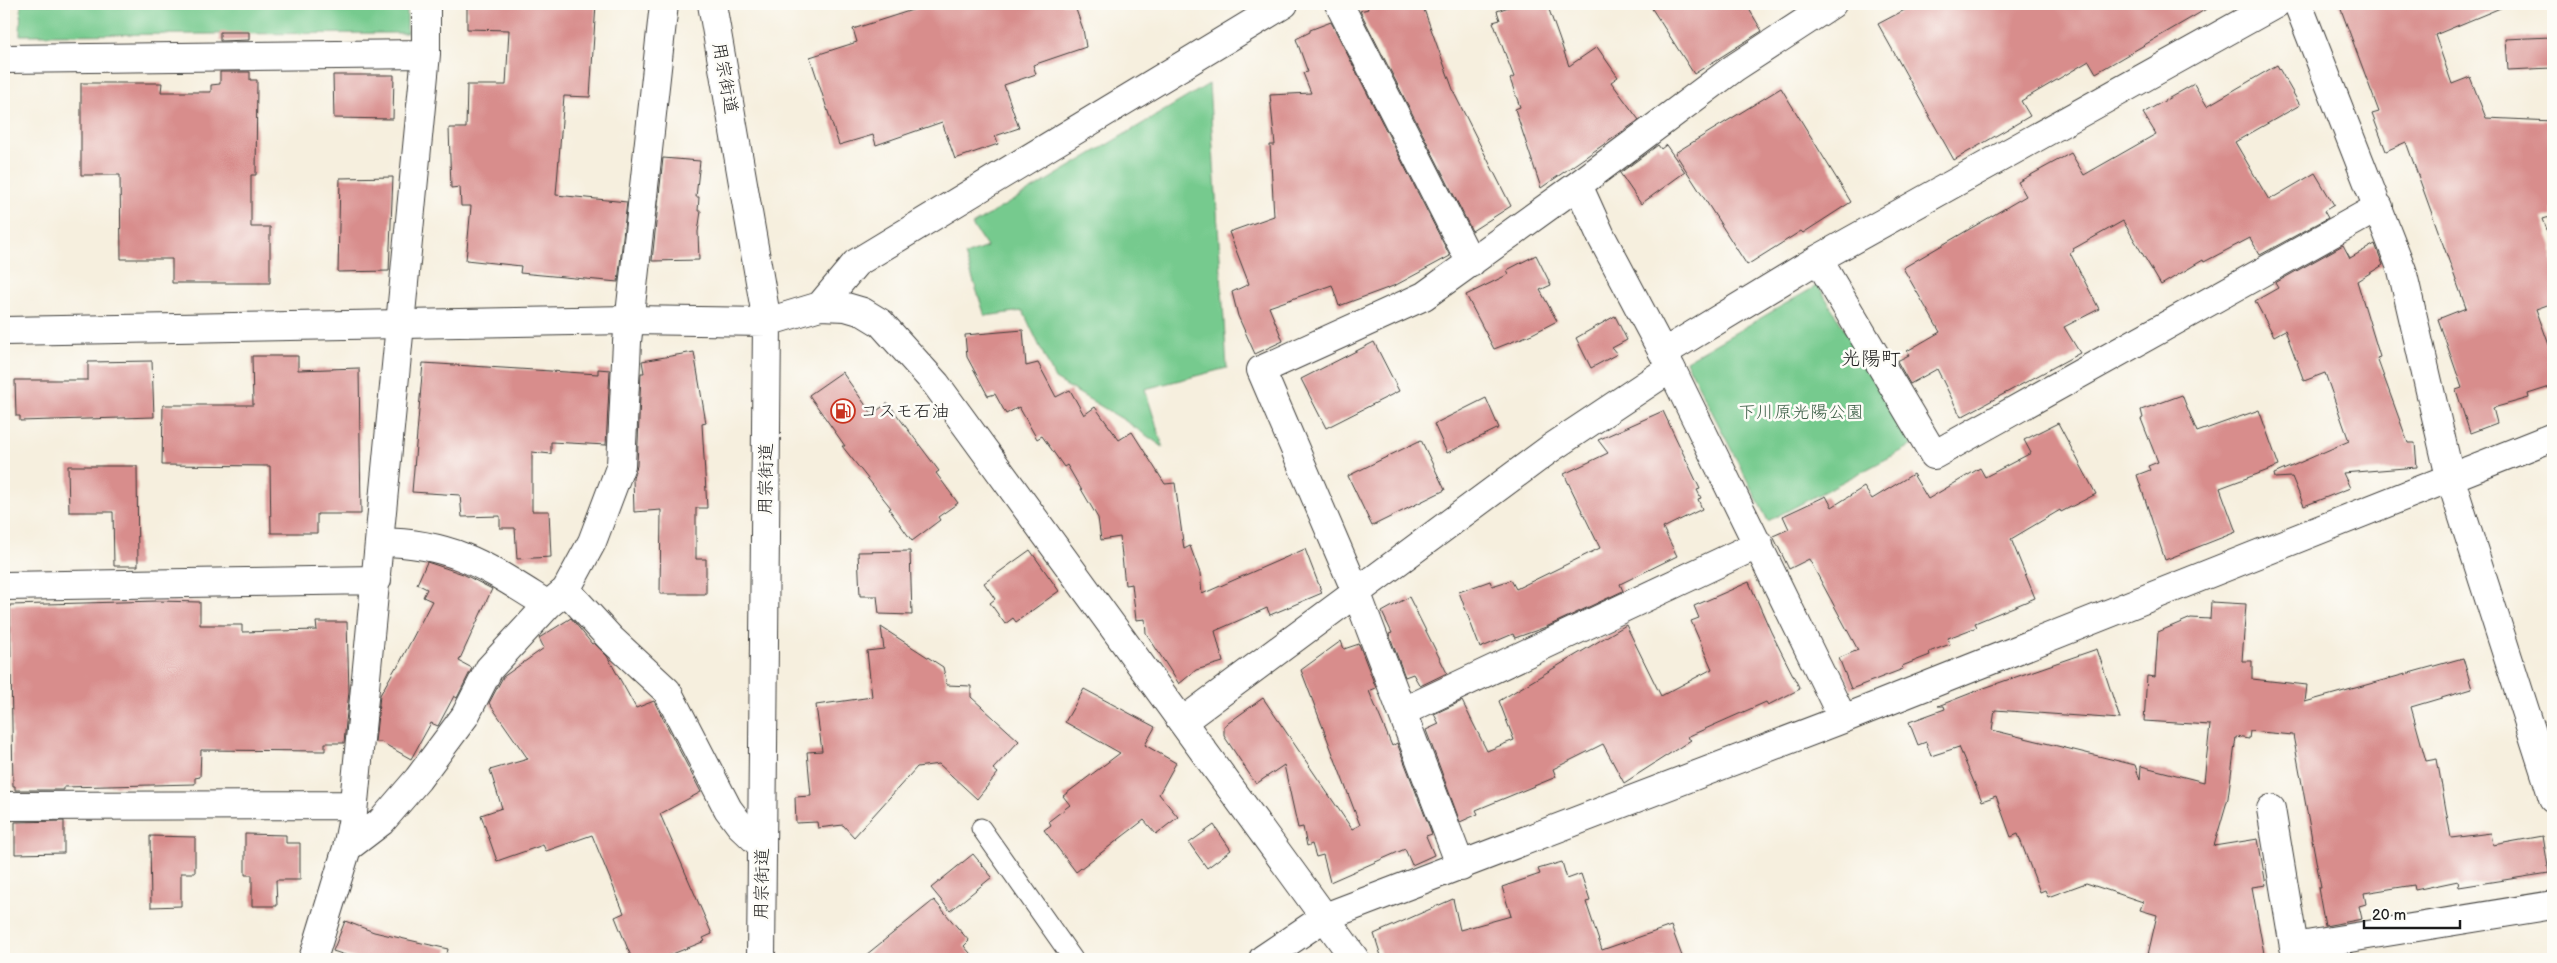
<svg xmlns="http://www.w3.org/2000/svg" width="2557" height="963" viewBox="0 0 2557 963" font-family="'Balsamiq Sans','Klee One',sans-serif">
<style>
.green{fill:#76ca8e;stroke:#497355}
.building{fill:#d88d8c}
.lines{fill:none;stroke-linecap:round;stroke-linejoin:round}
.service-casing{stroke:#3d3c39;stroke-width:21}
.minor-casing{stroke:#3d3c39;stroke-width:30}
.tertiary-casing{stroke:#3d3c39;stroke-width:30}
.service{stroke:#fff;stroke-width:19}
.minor{stroke:#fff;stroke-width:28}
.tertiary{stroke:#fff;stroke-width:28}
.labels{text-anchor:middle;dominant-baseline:central;stroke-width:5;stroke-linejoin:round;paint-order:stroke}
.street-label{font-size:18px;fill:#1c1c1c;stroke:#fdfcf7}
.poi-label{font-size:18px;fill:#1c1c1c;stroke:#fdfcf7;text-anchor:start}
.park-label{font-size:18px;fill:#40624a;stroke:#fdfcf7}
.quarter-label{font-size:20px;fill:#1c1c1c;stroke:#fdfcf7}
</style>
<rect width="100%" height="100%" fill="#fdfcf7"/>
<filter id="ink" filterUnits="userSpaceOnUse"><feTurbulence type="fractalNoise" baseFrequency=".02" numOctaves="2"/><feDisplacementMap in="SourceGraphic" scale="10" xChannelSelector="R" yChannelSelector="G"/><feConvolveMatrix kernelMatrix="1 2 1 2 8 2 1 2 1" color-interpolation-filters="sRGB"/></filter>
<filter id="wash" filterUnits="userSpaceOnUse"><feTurbulence type="fractalNoise" baseFrequency=".0096" numOctaves="4" result="noise"/><feDisplacementMap in="SourceGraphic" scale="20" xChannelSelector="R" yChannelSelector="G"/><feGaussianBlur stdDeviation="1.12" result="paint"/><feColorMatrix in="noise" values="0 0 0 0 0 0 0 0 0 0 0 0 0 0 0 0 0 1.4 0 .05"/><feComposite in="paint" operator="in"/></filter>
<g filter="url(#wash)">
<rect width="100%" height="100%" fill="#f6efde"/>
<path class="green" d="M21,4h386v29l-387,2z
M1209,84l18,284 -82,21 18,58 -39,-27 -69,-41 -32,-68 -38,5 -20,-61 22,-8 -15,-22z
M1818,285l95,160 -145,76 -82,-160z"/>
<g id="blocks">
<path class="building" d="M467,4h129l-6,93 -26,-1 -8,99 71,7 -9,80 -98,-9 1,-7 -55,-6 5,-54h-10l-1,-19 -9,1 -2,-60h17l1,-43h39l3,-55 -42,-1z
M931,4h143l9,25 3,18 -53,18 3,9 -32,11 15,43 -24,8 3,8 -43,15 -13,-37 -66,23 -3,-10 -34,10 -29,-88 47,-15 -4,-13z
M1366,4h56l33,91 56,111 -39,25 -112,-220 8,-2z
M1517,4h30l22,62 28,-19 21,30 -7,5 28,38 -98,68 -26,-79 5,-2 -10,-28 4,-2 -21,-55 7,-2 -3,-9z
M1649,4h97l16,27 -68,43z
M1916,4h299l-119,69 -7,-12 -68,40 9,15 -76,44 -76,-136z
M2339,4h171l-75,31 17,49 18,-7 16,41 67,3v95l-10,3 10,27v57l-17,6 17,47v30l-25,8 1,4 -36,10 4,15 -27,10 -14,-43 6,-2 -24,-69 28,-11 -60,-166 -20,9 -14,-37 7,-2z
M1331,22l119,234 -54,29 -57,21 -7,-21 -63,22 14,34 -28,13 -17,-38 -6,-24 17,-8 -20,-52 45,-16 -4,-71h5l-5,-50 41,-2 -8,-20 5,-1 -12,-33 14,-7v-2z
M220,32h29v8l-29,1z
M2551,37l1,31 -44,2 -2,-31z
M2277,65l23,40 -65,37 34,58 46,-27 19,32 -10,6 4,7 -68,37 -10,-17 -46,24 -1,-2 -42,25 -38,-64 -50,28 1,2 -4,2 29,56 -35,18 16,26 -119,64 -24,-48 -27,15 -13,-23 12,-6 -2,-4 33,-19 -37,-64 123,-72 -8,-14 53,-29 13,22 72,-41 -13,-21 51,-29 13,22z
M220,72h30v8h7l-1,95h-5v52h19v56h-98v-24h-51l-1,-84h-39v-92h81l-1,9h50v-7l9,-1z
M333,75h61l-1,44 -59,-1z
M1781,88l70,114 -48,31 -2,-2 -54,34 -72,-112z
M1658,145l3,4 5,-4 19,27 -44,32 -21,-31z
M663,158l37,3 -4,36h3l-1,14h3l-3,21 1,28 -47,1z
M393,177l-4,94 -51,1 2,-94z
M2375,244l8,21 -26,16 23,76 -3,1 31,85h7l2,24 -74,6 7,15 -46,18 -12,-29 -17,1 -1,-4 75,-33 -24,-68 -21,8 -19,-51 -11,6 -19,-35 23,-13 -3,-5 68,-38 7,13z
M1536,255l15,30 -11,5 17,31 -25,13 -38,15 -28,-54 43,-21 -2,-4z
M1615,316l12,24 -15,8 5,6 -26,14 -15,-30z
M1023,330l3,36 12,-3 18,34 14,-7 14,25 11,-8 24,33 13,-8 33,52 10,-1 9,66 6,-3 10,27 2,21 103,-45 17,44 -52,22 -3,-7 -52,23 8,31 -27,8 -17,14 -33,-51 -1,-14 -9,1 -4,-36 -7,1 -5,-48 -19,3 -3,-22 -31,-53 -3,2 -22,-31 -5,3 -18,-32 -13,7 -11,-20 -7,2 -21,-39 -2,-22z
M1374,342l25,49 -73,37 -25,-49z
M694,352l12,71 -4,1 5,84h-11v51h10v35h-46l1,-84 -27,2 -1,-34 4,-12 4,-93h3l-2,-12z
M252,356h46v14l61,-2 2,146h-44v19h-46l-1,-67 -108,-1 1,-60h90z
M152,361l2,56 -134,4v-5h-4l-1,-36h73v-18z
M423,363l175,11v-5l12,1 -4,75 -55,-3v12l-19,-2v59h17l2,46 -34,2 -2,-31h-15v-12l-38,1 -2,-22 -48,-3z
M842,372l30,42 16,-11 51,68 -3,2 22,30 -20,14 2,3 -28,21 -23,-32 2,-1 -49,-62h3l-36,-51z
M2182,395l15,37 62,-22 20,56 -59,22 16,44 -71,28 -28,-85 13,-5 -2,-4 10,-4 -17,-43 2,-1 -2,-8z
M1486,398l13,30 -52,25 -13,-29z
M1663,411l37,78 -3,1 4,8 -3,1 4,10 -39,19 14,28 -57,28 3,7 -77,36 -31,11 -2,-4 -33,14 -21,-56 31,-11 2,5 19,-6 5,9 84,-41 -36,-74 44,-21 -10,-13z
M2058,423l38,71 -35,18 -1,-2 -49,29 24,59 -60,25 2,4 -29,11 2,6 -21,8 1,3 -28,11 1,3 -52,20 -12,-31 19,-8 -49,-91 -20,10 -16,-33 16,-7 -6,-13 43,-20 6,11 32,-20 8,12 41,-25 15,25 52,-31 5,9 46,-24 -7,-13z
M1421,440l24,50 -73,36 -24,-50z
M68,466h69l1,100h-24l-1,-54h-44z
M1030,550l29,41 -43,31 -3,-4 -8,6 -15,-21 5,-4 -11,-16z
M910,551l2,64 -33,-1 -2,-18h-17l-2,-44z
M427,562l36,12 29,15 -33,72 13,7 -15,30 -3,-2 -16,30 -7,-3 -20,36 -30,-17h-6l5,-47 16,-28 1,1 35,-67 -9,-4 4,-8 -10,-5z
M1749,582l22,50 29,57 -32,16 -2,-3 -79,35 4,3 -67,43 -21,-39 -50,25 3,8 -80,33 2,4 -18,8 -34,-92 13,-6 -5,-10 28,-13 25,50 27,-11 -15,-39 127,-76 35,71 51,-27 -21,-48 8,-3 -5,-12z
M1409,597l38,76 -27,13 -7,-12 -8,3 -16,-43 3,-1 -10,-21z
M157,601l43,1v23h42v7l75,-2 -1,-8h31l2,69 -5,52h-19v8l-124,-1 -1,27 -5,1v6l-131,3v3h-49v-4h-2l-3,-181z
M2211,602l35,2 -4,57h10v18l55,6 -2,17 158,-44 9,31 -61,18 15,54 11,-2 14,79 40,-5 2,12 50,-9 6,37 -90,14 -1,-6 -43,9 -1,-5 -50,8 2,11 -7,2 3,13 -37,7 -7,-38h3l-28,-153 -43,-4 -1,8 -13,-2 -8,61 -14,48 44,-7 8,46 -14,2 13,72h-118l10,-44 -17,-5 3,-8 -57,-19 -38,14 -3,-7 -5,2 -22,-58 -7,3 -15,-41 -14,5 -23,-54 -28,9 -5,-14 -8,3 -9,-23 36,-13 -1,-3h-6l46,-18 113,-39 23,70 -125,-9 -3,20 143,35 5,15 1,-14 63,16 6,-57 -66,-4 3,-45 8,1 3,-45 33,-14 19,1z
M571,618l21,26 2,-1 13,13 29,52 18,-7 47,91 -41,22 52,120 -9,4 2,3 -45,18h-28l-17,-42 9,-4 -32,-78 -46,16 -3,-6 -46,16 -16,-46 21,-7 -12,-38 38,-11 -39,-56 14,-26 41,-29 -5,-10z
M881,627l62,40 4,18 24,1v11l48,44 -26,28 5,4 -21,26 -38,-35 -22,3 -63,70 -11,-12 -25,3 -1,-6 -21,1 -1,-26 16,-1 -4,-44 15,-1 -6,-46 56,-8 -5,-46 17,-2z
M1341,641l3,8 15,-5 17,44 -7,3 23,55 5,-3 35,91 -6,2 8,19 -22,10 -7,-16 -75,33 -7,-27 -7,2 -4,-13 -5,2 -4,-19 -5,1 -14,-63 -28,19 -32,-48v-10l39,-28 89,131 8,-4 -59,-155z
M1084,689l71,38 -10,18 31,18 -17,31 19,23 -22,17 -12,-14 -68,52 -32,-42 7,-5 -2,-4 21,-16 -7,-9 57,-43 -55,-31z
M64,821v32l-49,1v-32z
M1214,825l17,25 -24,18 -18,-25z
M245,834l41,1v8h14v37h-24l1,26h-25v-31h-7z
M150,836l45,1v36h-14v33l-30,1z
M973,854l19,23 -42,34 -19,-23z
M1562,862l5,17 14,-5 9,27 -4,1 16,48 69,-24 12,33h-301l-8,-25 79,-35 7,31 51,-14 -9,-29 38,-13 -2,-5z
M934,900l35,41 -5,5 11,13h-114z
M345,921l29,11 74,17 -2,10h-89l-24,-8z"/>
</g>
</g>
<g filter="url(#ink)">
<use href="#blocks" fill-opacity="0" stroke="#3d3c39" stroke-width="1"/>
<g class="lines">
<g class="service-casing">
<path id="service" d="M981,828l92,131"/>
</g>
<g class="minor-casing">
<path id="minor" d="M1339,4l132,259
M2298,4l104,266 48,207 103,321
M4,59l422,-5
M1578,185l23,51 70,132 172,351
M1818,259l116,196 445,-248
M1663,353l155,-94 458,-255
M380,542c75,1 107,25 168,63
M4,586l373,-6
M566,590l44,48 57,53 61,118 12,16 22,21
M1402,712l357,-168
M1183,721l368,-273 120,-80
M4,806l349,-1
M2271,809l23,138 259,-42
M347,848l5,-25 74,-769v-50
M1461,867l-104,-273 -96,-224 163,-74 154,-111 156,-117 98,-64
M313,959l34,-111 34,-26 37,-43 47,-63 24,-47 59,-64 18,-15 26,-48 29,-77 6,-123 37,-338
M1263,959l62,-42 518,-198 710,-282"/>
</g>
<g class="tertiary-casing">
<path id="tertiary" d="M712,4l55,318 -6,637
M820,306l36,-43 428,-259
M4,331l625,-11 138,2 53,-16 26,1 17,5 18,11 55,61 419,575"/>
</g>
<use href="#service" class="service"/>
<use href="#minor" class="minor"/>
<use href="#tertiary" class="tertiary"/>
</g>
</g>
<defs>
<g id="fuel-ring" transform="scale(1.25)"><circle r="9.5" fill="#fdfcf7" stroke="#c8321e" stroke-width="1.5"/><path d="M-5.5-6h7V0h2V4h1.3V-2.5L3-4.5l.8-.8L6-3V5H2.5V1h-1V6h-7ZM-4.2-4.7v3.2H.2V-4.7Z" fill="#c8321e"/></g>
</defs>
<g fill-rule="evenodd">
<use href="#fuel-ring" x="843" y="411"/>
</g>
<g class="labels">
<g class="street-label">
<text transform="translate(725 78) rotate(80)">用宗街道</text>
<text transform="translate(766 479) rotate(-89)">用宗街道</text>
<text transform="translate(762 884) rotate(-89)">用宗街道</text>
</g>
<g class="poi-label">
<text x="860" y="411">コスモ石油</text>
</g>
<g class="park-label">
<text x="1801" y="412">下川原光陽公園</text>
</g>
<g class="quarter-label">
<text x="1871" y="359">光陽町</text>
</g>
</g>
<rect width="2557" height="963" fill="none" stroke="#fdfcf7" stroke-width="20"/>
<path d="M2364 920v8h96v-8" fill="none" stroke="#1c1c1c" stroke-width="2.5"/>
<text x="2372" y="920" font-size="15" fill="#1c1c1c" stroke="#fdfcf7" stroke-width="4" paint-order="stroke">20 m</text>
</svg>
